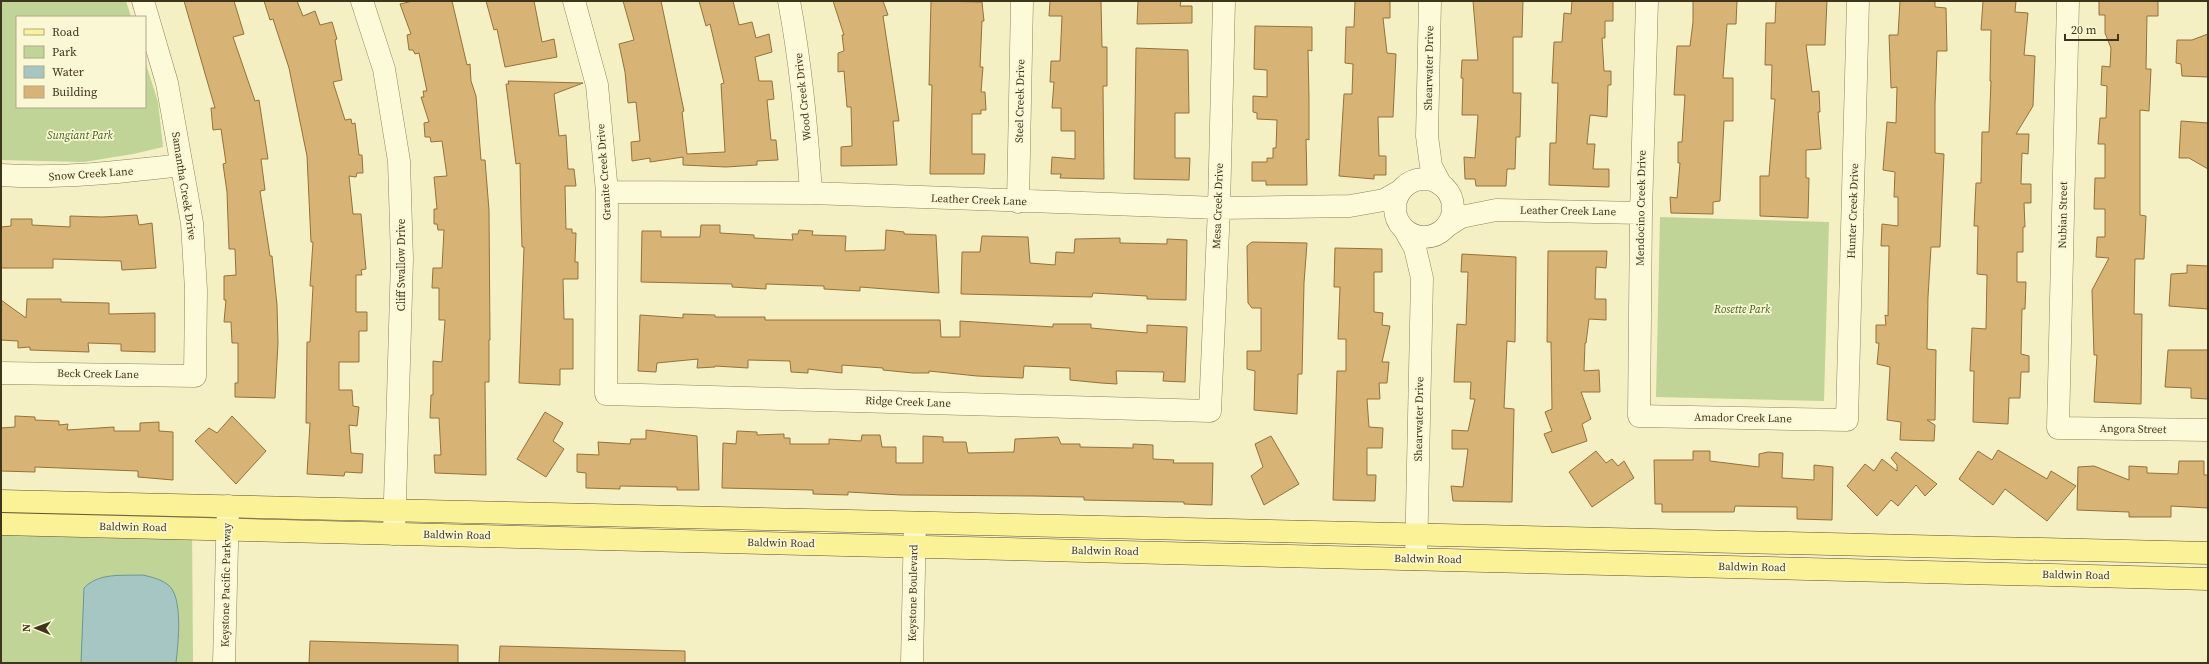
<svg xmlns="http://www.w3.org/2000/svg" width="2209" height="664" viewBox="0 0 2209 664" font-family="'Source Serif 4',serif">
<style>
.green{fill:#bfd496}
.water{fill:#a6c6c4;stroke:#6b9695}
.building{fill:#d7b375;stroke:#94723a}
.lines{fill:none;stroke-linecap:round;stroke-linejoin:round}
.minor-casing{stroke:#918357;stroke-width:23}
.major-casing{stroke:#5f4f2c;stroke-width:23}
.minor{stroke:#fdfad9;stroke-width:22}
.major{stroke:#fbf297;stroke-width:22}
.labels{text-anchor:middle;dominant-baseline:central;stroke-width:3.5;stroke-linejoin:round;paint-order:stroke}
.street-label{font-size:11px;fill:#3f351d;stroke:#faf7d4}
.park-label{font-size:11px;font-style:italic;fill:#415e21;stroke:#faf7d4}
</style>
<rect width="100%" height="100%" fill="#f4f0c4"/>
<path class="green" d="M1,1h125l5,16h-114v90h128v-46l13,41 5,45 -30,7 -49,8 -83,-2z
M1660,217l169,5 -5,179 -168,-4z
M1,517l191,6 1,140h-192z"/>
<path class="water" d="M143,575c8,2 17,4 24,9 17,11 11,60 9,79h-95l3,-75c15,-16 40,-12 59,-13z"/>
<path class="building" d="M184,1h50l10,33 -11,3 22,64 4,-1 9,59h-7l4,31 -5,1 10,65h2l5,49 1,38 -3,55 -40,-1v-14h3v-40h-6l-1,-21h-7l2,-22h-2v-24l12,-1 -1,-26h-6l-2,-57 -4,-28 3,-1 -5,-34 -8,1 -2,-22h4z
M264,1h33l6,15 12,-5 5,14 12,-3 5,17 -2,1 7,40 -9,2 12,38 6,-1 1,5 3,-1 4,32h3l1,18h-6l-1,4 -7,-1 4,38h8l5,55 -5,1 1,5h-6v37h11v19h-8v31h-20v28h13l1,16 6,1 -2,19 -8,-1 2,28 12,1 -1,19 -17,-1 -1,4 -37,-2 3,-51h-4l1,-81h3l3,-56h-3l3,-44h-2l-4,-86 -18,-88 -16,-49 -3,1z
M413,1h39l15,64 3,-1 1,17 5,15 5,64h4l4,50 1,130h-1v42h-4l1,93 -51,-2 -1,-18h7l-2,-37h-9l1,-23h2v-34l9,1 3,-42h-6v-32h-7l1,-20h9l2,-38h-6l-1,-6h-3v-15h3l-3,-32 13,-1 -5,-35 -11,1 -1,-5h-5l-1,-14 5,-1 -8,-25h3l-1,-6h4l-8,-38 -4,1 -2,-4h-4l-2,-15 4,-1 -11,-30z
M486,1h48l8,41 12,-3 3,18 -52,10 -8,-38 -3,1z
M623,1h38l23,110 -2,1 5,42 38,-2 -4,-68 3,-1 -14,-59 -4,2 -7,-25h34l6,24 13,-3 4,16 13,-4 3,18 -17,5 4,24h13l2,18 -7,1 4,40h5l2,20 -21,1v4l-31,2 -43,-2v-8l-33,5v-4l-18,3 -1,-19 9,-1 -4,-39 -8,1 -3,-31 -6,-28 15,-4z
M833,1h50l5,14 -5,1 16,105h-6l4,44 -56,1v-19l11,-1 -1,-39h-4l-3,-36 -6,1v-19l6,-2 -2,-16h2z
M931,1l51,1 2,19h-2l-2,46h3l-2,25h4l1,18h-5v4h-9v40h13l-1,20h-54l2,-89h-3z
M1050,1h51l1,46h5v39h-4l1,93 -44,-1 1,-4h-10l1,-17 23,2v-28h-14v-23h-9l2,-26h-4l1,-21h9l2,-45h-13z
M1138,1h43l-1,5h12v17l-55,1z
M1355,1h35v17h-7l4,35 9,1 -3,63h-15l1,39h7v19h-12v4l-35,-3 5,-82h8l1,-30 -8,-1 1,-36h8z
M1473,1h50l-1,36h-9v56h8l-1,44h-4l-1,32h-8l-1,17h-30l-1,-7h-10l-1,-22 11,1 3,-43h-16l1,-37h-2l1,-18h16z
M1572,1h41v20h-8v17h-3l2,33h7v14h-3l-1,32 -17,-2 -3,29h8l-2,25h16v18l-60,-2 1,-42h6l2,-60h-6l2,-41h8l2,-29 7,1z
M1693,1h44l-1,23h-9l-4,54h10v43h-9l-4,80 -7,1v12l-42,-1 -1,-16 7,1 3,-35h-2v-21h4l3,-47h-11l3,-49h13l3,-24z
M1776,1h51l-2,44h-19l6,47 7,-1 1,21h-2l3,37 -15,1v28h3l-1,40 -48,-2v-40h9l6,-77h-4l1,-34h-7l1,-42h9z
M1900,1h35v6l11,1 1,43h-10l-2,53v49l9,1 -4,93h-9l-3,50 -1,52 9,1 -1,70h-8l8,5 -1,16 -34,-1 1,-18 -14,-2 3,-53 -13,-3 2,-21h-3v-18h10l-1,-10 3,1 1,-70h-8l1,-22 16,2v-29h-4l1,-25 -12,-2 4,-48 9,1 1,-36 -6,1 -2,-53h9z
M1983,1h33l-1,11 13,1 -4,42 11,1 -2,50 -17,28h13l-1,20 -6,-1 -1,31h10v19h-7l1,24h-2v25h-6v30h9l-1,27h-3l-1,45 8,2v16h-8l-1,26h-11l-1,26 -35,-2 1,-51h-4l2,-43 14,1 1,-54 -10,-1 1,-48h-4l2,-43h5l1,-51h7l2,-51h-1l1,-51h-10z
M2099,1h59v15h-11l-1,53h5l-2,42 -9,-1v105l6,1 -2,43h-9l-1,55h8l-1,90 -47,-2 3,-47h-3l-2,-65 17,-32 -13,-1 1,-20h8v-28h-11l1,-31h10v-34h-7l2,-26h6l1,-32 -6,-1 1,-19 8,1 1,-19 -6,-15v-18h-6z
M1255,26l57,1v24l-4,-1 1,49v41l-3,-1 1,46h-41v-4h-14v-19h15v-4h6v-10h3l1,-28 -20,-1v-6l-4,-1v-16l14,1v-27l-13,-1z
M2208,34v43l-26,-1 -1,-12 -5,-1 1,-23h15z
M1136,48l52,2 1,63h-14v45h15l-1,22 -55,-1z
M508,81l75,2 -29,11 5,42 7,-1 2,34h6l2,17h-11l1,43h6v4h4l-1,29h3v17h-15l1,40h9v50h-13v16l-41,-2 5,-136h-2l-1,-33 -1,-51 -4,1 -10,-80h3z
M2181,121l27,2v46l-19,-11h-10z
M137,215l2,10 13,-2 4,45 -34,2 -1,-9 -68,-2v9h-52v-41l10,-1v-7h21v6l38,2v-11l32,1z
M701,225h19v8l34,2v3l39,2 -1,-6h6l1,-4 14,1 -1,4 34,1 -1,15 40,-1 1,-20 18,2v2l32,1 3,58 -79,-6v4l-36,-2v-3l-58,-2v5l-34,-2v-3l-91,-2 1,-51h19v6h39z
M982,236l46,1 2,26 25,2 1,-13 18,1 1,-14 45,-1v5l47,1v-5l20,1 -1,60 -39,-1v-3l-54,-3 -1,4 -131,-3 1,-42h18z
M1252,242l55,1 -3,40 -2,91h-4l-1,40 -43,-4 1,-39 -8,-2v-18h14v-43h-9l-4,-5 -1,-57z
M1335,248l47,1v23h-8v40l9,1 -1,12 8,1 -8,36h7l-2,21h-8l1,16h-13l2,28 14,1 -1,20h-15v27h9l-1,26 -42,-1 4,-129h9v-32h-8l2,-52h-6z
M1548,251h59l-1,17 -10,-1 -1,32h11v21l-17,-1 -3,24h-1l-1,28 15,-1 1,22h-19l10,27 -9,5 5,17 -35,12 -8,-19 8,-3 -7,-19 7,-3 -1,-67h-4z
M1462,254l54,3 -1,85 -8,-1 -3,67 10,1 -2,93 -59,-1 -2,-15 12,1 5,-38h-16v-19l16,1 7,-32h-5l1,-17h-17l3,-58 9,1 2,-53h-7z
M2187,265l21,1v43l-39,-3 2,-32 16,-1z
M27,299h34v3l48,1v11l46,-1v39l-34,-1v-7l-33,-1 1,9 -59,-2v-3l-12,1v-7l-17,-1v-40l25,18z
M683,314l32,1v2h50v3h175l1,17h19v-16l93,6v-3h38v4l56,5v-8l40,2 -2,55 -22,-1 1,-9 -48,-1 1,13 -16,-1 -31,-3v-12l-46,-2 -1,12 -46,-2 -48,-5v2h-16l-30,-3v-2l-41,-3v8l-34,-4v4l-17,-1 -1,-11 -42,-1v8l-33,-2v1l-18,1 1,-9 -41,4 -1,9 -18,-1 2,-56 43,3z
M2168,350h40v49l-17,-1v-10l-26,-1z
M545,412l18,11 -10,18 11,8 -18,28 -29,-18z
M15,416l20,1v3l24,1v4l9,-1 -1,6 47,-3v4h26v-8l19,-1v9l14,1v48l-35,-3v-6l-103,-4v5l-34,-1v-43l14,-1z
M232,416l34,35 -30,33 -41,-43 14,-13 8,5z
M646,430l51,6 2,54h-22v-3l-57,-1v3l-34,-1v-15l-9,-1v-18l22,1 -1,-13 32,2 1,-5h15z
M737,431l20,1v3l27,-1v4h6v6h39v-5l32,2 1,-6h18l2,12h14v16h27v-27l20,1v5h23l2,11 46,-1 1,-13 43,-2 3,7h19v3l53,1v-4l20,1v14l21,1 -1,3h40l-1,42 -28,-1v-2l-100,-2v-3l-49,-1 -134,-1 -53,-3v3l-35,-1v-4l-91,-2 1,-45 13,1z
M1271,436l28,48 -35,21 -13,-29 12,-9 -8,-23z
M1998,450l49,29 4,-8 25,15 -29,35 -42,-32 -12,16 -34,-26 19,-28 14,9z
M1596,451l10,12 6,-4 6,7 6,-5 10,17 -42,29 -23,-35z
M1693,451h17v10l49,6v-13l9,-2 15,1 -1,25 32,2v-15l19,2 -1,53 -35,-1v-12l-62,-1 -1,6h-72v-8h-7l-1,-44h39z
M1896,452l41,32 -12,12 -9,-11 -18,21 -7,-6 -14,16 -30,-30 18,-22 9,7 8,-12 15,12v-6l-6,-7z
M2179,461h25v14h4v33l-37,-2v11h-42v-5l-52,-2 1,-43 16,-1 35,14v-14l18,1v6l31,1z
M310,641l148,4v18h-149z
M500,646l185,5v12h-186z"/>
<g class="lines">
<g class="minor-casing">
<path id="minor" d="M362,1l22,68 15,92 3,98 -8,275
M574,1l23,84 10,107 -1,202 604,17 9,-203 5,-207
M789,1c12,64 18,127 22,192
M1430,1l-3,135 4,30 10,19
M1647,1l-6,212 -2,203 208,4 11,-419
M2068,1l-10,427 150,2
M1,175c60,4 120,-3 180,-10
M1395 208a29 29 0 1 1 58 0a29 29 0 1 1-58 0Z
M607,192l204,1 408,15 131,-2 34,-6 16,-9
M1018,202l4,-201
M1447,226l14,-9 35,-7 145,3
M1406,232l9,16 7,30 -6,281
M1,373l194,3 1,-86 -4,-67 -25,-140 -24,-82
M224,663l4,-157
M912,663l3,-140"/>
</g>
<g class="major-casing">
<path id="major" d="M1,501l2207,52
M1,524l2207,55"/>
</g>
<use href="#minor" class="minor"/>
<use href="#major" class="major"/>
</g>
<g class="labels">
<g class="street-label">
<text transform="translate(1429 68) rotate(-89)">Shearwater Drive</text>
<text transform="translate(803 97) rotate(-96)">Wood Creek Drive</text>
<text transform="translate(1020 101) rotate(-89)">Steel Creek Drive</text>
<text transform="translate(604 172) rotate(-94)">Granite Creek Drive</text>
<text transform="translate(91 174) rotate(-4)">Snow Creek Lane</text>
<text transform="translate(184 186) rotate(81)">Samantha Creek Drive</text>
<text transform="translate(979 200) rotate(2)">Leather Creek Lane</text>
<text transform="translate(1218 206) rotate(-88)">Mesa Creek Drive</text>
<text transform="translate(1641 208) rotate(-89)">Mendocino Creek Drive</text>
<text transform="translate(1568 211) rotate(1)">Leather Creek Lane</text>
<text transform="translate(1853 211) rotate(-88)">Hunter Creek Drive</text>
<text transform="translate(2063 215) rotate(-89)">Nubian Street</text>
<text transform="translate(401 265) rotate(-90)">Cliff Swallow Drive</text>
<text transform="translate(98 374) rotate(1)">Beck Creek Lane</text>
<text transform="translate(908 402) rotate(2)">Ridge Creek Lane</text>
<text transform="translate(1743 418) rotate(1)">Amador Creek Lane</text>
<text transform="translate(1419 419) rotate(-89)">Shearwater Drive</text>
<text transform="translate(2133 429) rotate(1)">Angora Street</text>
<text transform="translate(133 527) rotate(1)">Baldwin Road</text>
<text transform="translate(457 535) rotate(1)">Baldwin Road</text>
<text transform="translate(781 543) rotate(1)">Baldwin Road</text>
<text transform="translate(1105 551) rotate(1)">Baldwin Road</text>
<text transform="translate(1428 559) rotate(1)">Baldwin Road</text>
<text transform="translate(1752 567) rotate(1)">Baldwin Road</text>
<text transform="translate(2076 575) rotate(1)">Baldwin Road</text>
<text transform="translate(226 585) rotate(-89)">Keystone Pacific Parkway</text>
<text transform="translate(913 593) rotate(-89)">Keystone Boulevard</text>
</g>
<g class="park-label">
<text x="80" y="135">Sungiant Park</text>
<text x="1742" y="309">Rosette Park</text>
</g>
</g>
<rect width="2209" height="664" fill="none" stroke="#3f351d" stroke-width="4"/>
<rect x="16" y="16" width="130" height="92" fill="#faf7d4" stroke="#afa98b"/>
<rect x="24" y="29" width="20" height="6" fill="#fbf297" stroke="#afa98b"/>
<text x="52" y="36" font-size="12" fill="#3f351d">Road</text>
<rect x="24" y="46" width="20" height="12" fill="#bfd496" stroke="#afa98b"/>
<text x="52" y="56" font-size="12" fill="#3f351d">Park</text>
<rect x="24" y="66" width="20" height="12" fill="#a6c6c4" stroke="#afa98b"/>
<text x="52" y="76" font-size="12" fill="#3f351d">Water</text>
<rect x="24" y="86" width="20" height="12" fill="#d7b375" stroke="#afa98b"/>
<text x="52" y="96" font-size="12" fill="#3f351d">Building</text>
<g transform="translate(36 628) rotate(271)" stroke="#faf7d4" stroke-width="3" paint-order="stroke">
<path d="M0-3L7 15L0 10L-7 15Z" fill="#3f351d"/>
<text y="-6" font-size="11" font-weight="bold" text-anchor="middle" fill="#3f351d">N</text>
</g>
<path d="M2065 34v6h53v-6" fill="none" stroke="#3f351d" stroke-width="2"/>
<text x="2071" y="34" font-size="12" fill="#3f351d" stroke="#faf7d4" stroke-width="3" paint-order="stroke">20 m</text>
</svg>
